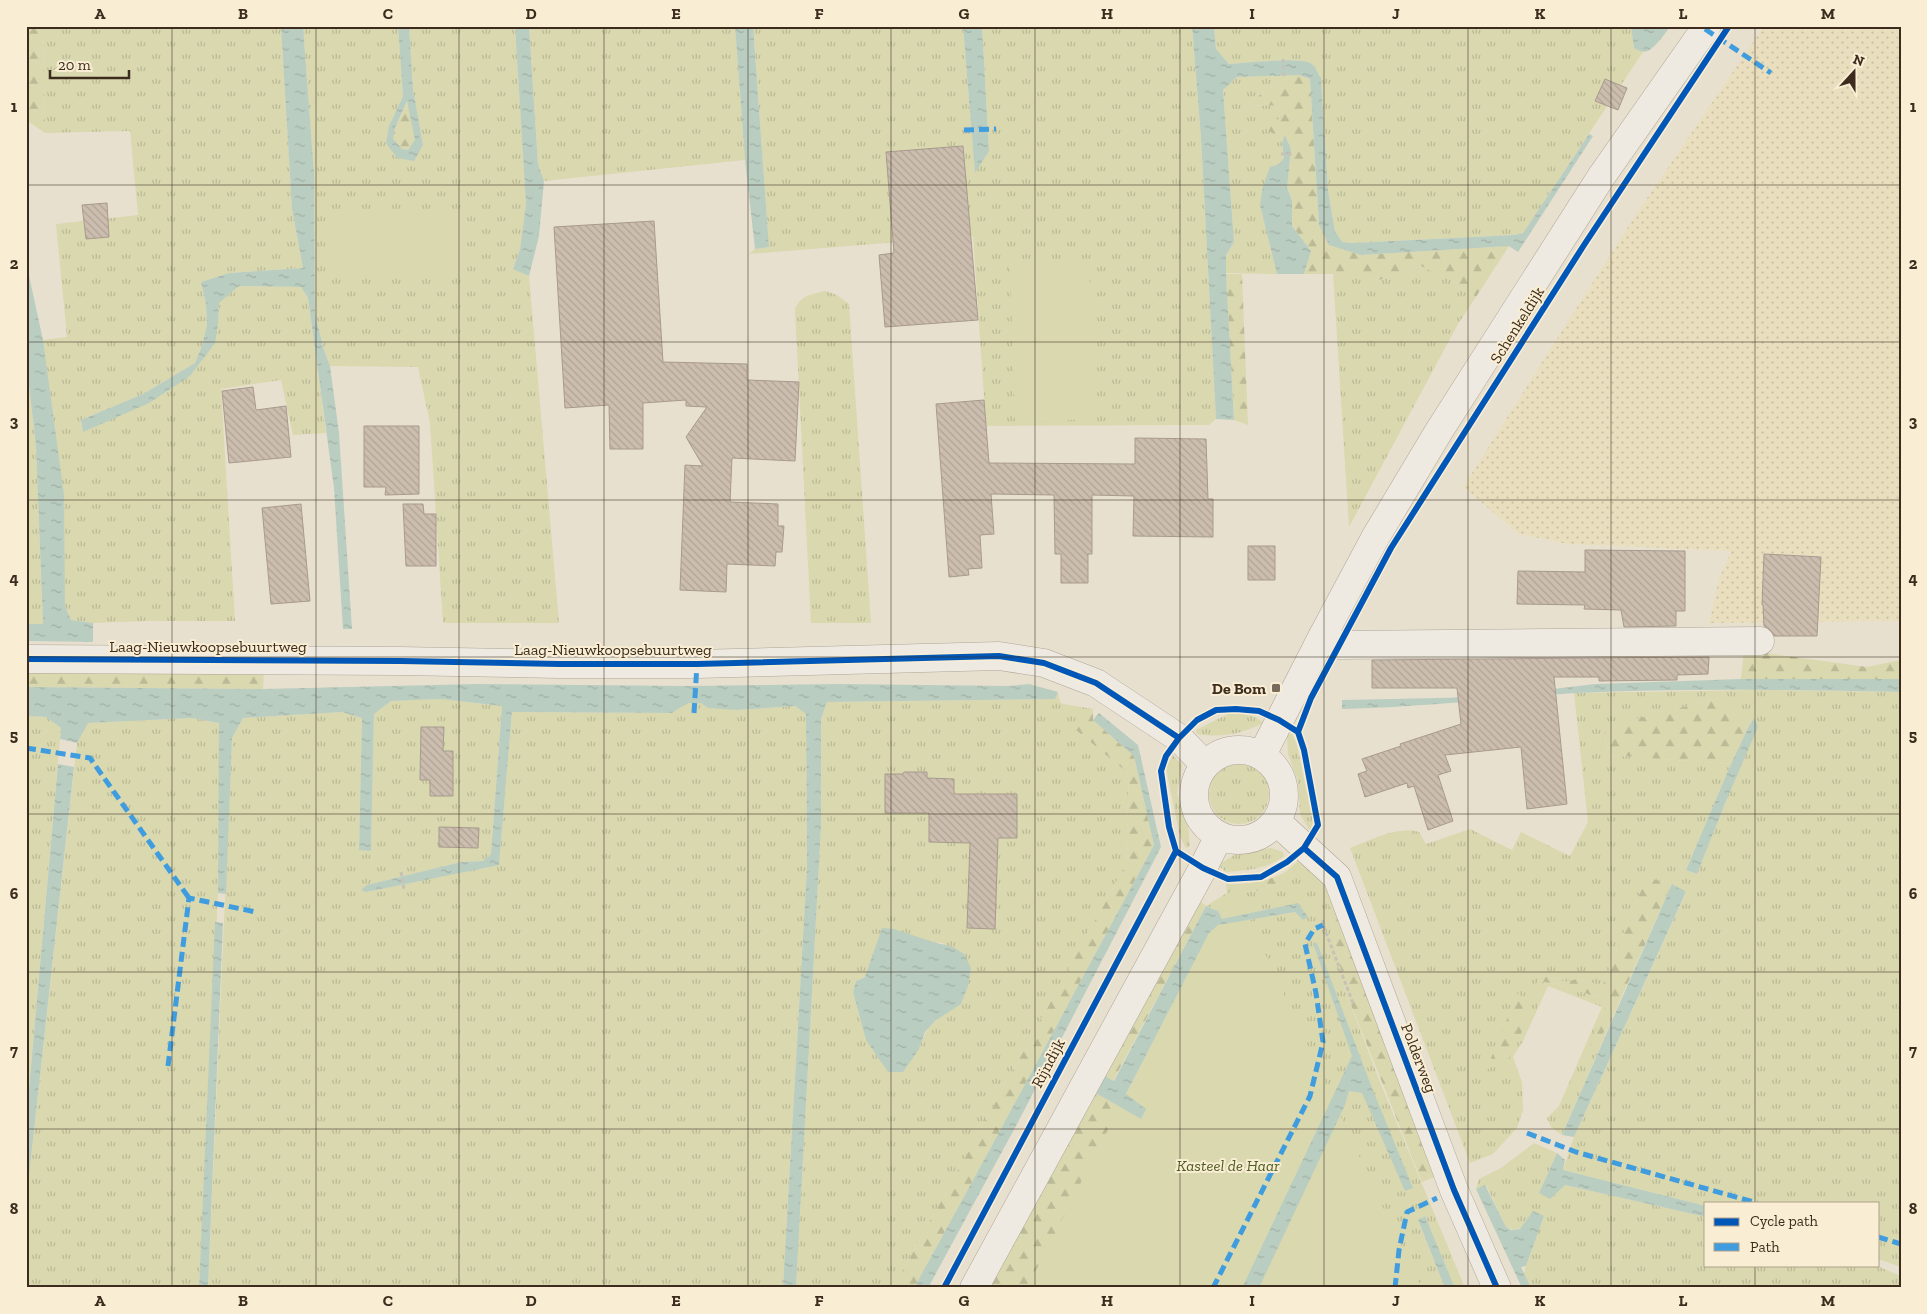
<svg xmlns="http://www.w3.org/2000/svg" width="1927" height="1314" viewBox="0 0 1927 1314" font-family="'Zilla Slab',serif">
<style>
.farmland{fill:url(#farmland-dots)}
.grass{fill:url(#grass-tufts);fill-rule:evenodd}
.forest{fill:url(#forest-firs)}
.green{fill:#d9d8af}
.water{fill:url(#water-ripples);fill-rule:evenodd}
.building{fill:url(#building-back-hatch);stroke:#a89b8d}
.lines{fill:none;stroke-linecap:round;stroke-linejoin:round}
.minor-casing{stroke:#ada597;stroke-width:29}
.path{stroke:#c8c1b7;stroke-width:3;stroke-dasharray:4 2.5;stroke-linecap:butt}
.minor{stroke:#efeae1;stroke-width:28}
.quiet{stroke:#3f9cdf;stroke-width:5;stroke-dasharray:10 5;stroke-linecap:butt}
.cycleway-casing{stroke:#f9eed4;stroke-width:9}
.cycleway{stroke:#0057b8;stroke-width:6}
.grid{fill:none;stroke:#3d2c1d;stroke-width:1;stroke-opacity:0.55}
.poi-dot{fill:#796b5b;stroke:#f9eed4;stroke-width:2}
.labels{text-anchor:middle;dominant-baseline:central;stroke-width:4;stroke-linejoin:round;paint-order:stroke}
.street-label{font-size:16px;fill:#3d2c1d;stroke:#f9eed4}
.poi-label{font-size:16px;font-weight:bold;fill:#3d2c1d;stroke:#f9eed4;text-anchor:end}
.park-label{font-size:16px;font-style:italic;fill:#4e5c22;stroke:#f9eed4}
.neatline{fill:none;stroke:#3d2c1d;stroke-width:2}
.grid-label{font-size:16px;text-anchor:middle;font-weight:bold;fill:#3d2c1d}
</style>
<defs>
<pattern id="farmland-dots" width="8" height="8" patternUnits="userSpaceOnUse" patternTransform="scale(1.25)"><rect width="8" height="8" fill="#e9dfbe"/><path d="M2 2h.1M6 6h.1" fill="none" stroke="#c9c0a3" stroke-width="1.8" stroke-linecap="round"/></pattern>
<pattern id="grass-tufts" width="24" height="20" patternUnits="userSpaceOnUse" patternTransform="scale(1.25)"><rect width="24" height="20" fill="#d9d8af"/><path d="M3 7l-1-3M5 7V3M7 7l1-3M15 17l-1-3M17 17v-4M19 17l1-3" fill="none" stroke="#bbba96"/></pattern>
<pattern id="forest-firs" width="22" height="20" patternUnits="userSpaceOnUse" patternTransform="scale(1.25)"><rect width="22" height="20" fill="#d9d8af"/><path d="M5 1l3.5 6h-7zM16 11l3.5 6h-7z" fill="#bbba96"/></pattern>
<pattern id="water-ripples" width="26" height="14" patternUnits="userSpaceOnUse" patternTransform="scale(1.25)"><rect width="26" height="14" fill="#bacdc1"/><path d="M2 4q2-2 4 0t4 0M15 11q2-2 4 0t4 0" fill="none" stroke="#a1b0a5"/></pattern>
<pattern id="building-back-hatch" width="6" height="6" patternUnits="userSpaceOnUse" patternTransform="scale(1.25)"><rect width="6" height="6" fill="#ccbeaf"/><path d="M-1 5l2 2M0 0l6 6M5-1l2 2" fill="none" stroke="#b0a396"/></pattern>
</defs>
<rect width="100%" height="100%" fill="#e8e0ce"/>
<path class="farmland" d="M1764,26h137v595l-192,2 10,-44 12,-28 -164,-7 -48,-10 -56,-47 170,-268z"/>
<path class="grass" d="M43,26h238l11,183 11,59 -74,5 -28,9 5,22 1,21 -5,21 -7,17 -52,31 -62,26 2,11 107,-55 28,-52 1,-21 20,-17 62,1 7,11 18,135 -33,2 -12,-55 -60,9 14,232h-87l-55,2 -22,-3 -6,-14 -22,-266 24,-3 -11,-113 82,-9 -8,-84 -85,2z
M303,26h95l5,70 -14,30 34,19 -10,-56 -4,-63h106l11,178 -6,45 -7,19 16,8 30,347h-116l-13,-200 -12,-56 -88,-1 -6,-16 -9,-36 -1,-141z
M529,26h206l10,134 -201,21 -6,-17z
M753,26h210l12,146 14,-21 -7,-125h210l9,112 15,281 -7,6 -223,1 -13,-190 -224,18 6,-5 14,-2z
M1214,26h417l3,22 9,4 -120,181 -9,2 -161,8 -11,-1 -7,-11 -7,-41 -7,-112c-3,-4 -5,-11 -9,-14 -10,-8 -68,-1 -83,0l-13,-15z
M1291,75l-39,25 -2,6 21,-1 12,3 -2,30 3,20 -24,46 17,70 -51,-1v-18l8,-13 -11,-152 14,-13z
M1421,266l28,13 27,18 -18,27 -109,203 -16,-253 46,6z
M826,291l11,4 12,9 22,319h-60l-16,-313c5,-15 17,-16 31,-19z
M26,359l10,87 7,179 -17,-1z
M1755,690l146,2v575l-23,-8v-56h-172v3l-143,-36 11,-33 112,-244 -14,-9 -26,-7 -44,110 -22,-9 -14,4 -23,-6v6l14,2 40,13 7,-2 2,10 -15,39 6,2 29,-59 -64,148 -11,-8 -4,-9 12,-12 43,-99 -54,-21 -25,55 -10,16 9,25 1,28 -6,18 -24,26 -23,9 -120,-315c22,-8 45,-22 69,-16l7,12 44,-15 42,21 9,-18 49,24 18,-34 -14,-129zM1718,698l30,30 6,-10 -28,83 -29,73 -11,-4 45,-106 -124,-9 -3,-27z
M1058,692l2,10 3,2 30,5 -17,21 53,44 -3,90 -233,424h-97l25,-461v-108l6,-17 227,-3zM933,942l10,1 8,67c-19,12 -25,18 -32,39l-53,-9 -13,-48 3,-11z
M441,699l61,7 -11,148 -8,7 -22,1 -94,23 -1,7 133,-28 13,-152 160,1 16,-10h13l36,7 58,-4 11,8 1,153 -24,421h-575l24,-550 11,-20 99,-6 20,5 -3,133h12l3,-136 17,-13z
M1228,714c12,0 27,-1 35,9 -21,11 -42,15 -66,11l-1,-4z
M26,716l20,1 15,11 -35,395z
M192,718l28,5 -2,170 -19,395h-173v-85l51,-460 10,-20z
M1292,734l5,11 16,77 -3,9 -10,-17 -2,-33 -10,-27 -1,-19z
M1173,755l9,10 -5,29 11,30 2,22 -4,2 -6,-11 -14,-69z
M1209 794a30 30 0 1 1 60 0a30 30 0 1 1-60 0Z
M1271,848l12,4 1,4c-17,13 -37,14 -58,16l-8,-7 16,-10z
M1298,861l9,1 14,16 10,15 -4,6 18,91 35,92 85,206h-10l-30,-72 -7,5 27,67h-391l164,-363 77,-13 8,8 -6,-16 -75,15 -4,-8 -12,-5 21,-13 29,-2 29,-9 -1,-9z
M1534,1143l23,10 -18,40 26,-8 141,32v48h169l26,11v12h-370l-7,-14 2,-8 18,-50c-12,6 -26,18 -38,11l-20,-42 -10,4 3,-10 22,-11z"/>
<path class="forest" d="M26,26h17l2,107 -19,-13z
M1291,75h8l11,4 9,146 11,20 31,10 148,-9 -33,51 -27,-18 -28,-13 -42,14 -46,-6h-29l7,-23 -19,-25v-26l-5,-12 4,-39 -6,-13 -3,7 -1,-5 -15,-9 15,-12 2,-8 -12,-4 -21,1 2,-6z
M408,100l7,40 -6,10 -7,-1 -9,-10 2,-11z
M1226,274h16l6,151 -14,-5z
M1744,650l123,17 34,-7v19h-160z
M264,669l-1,20 -237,-2v-15z
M1719,698l29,30 -17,36 -124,-9 -3,-28z
M1093,709v11l41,36 20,89c-80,148 -159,296 -240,443h-21l233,-424 3,-90 -53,-44z
M1284,873l1,9 -29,9 -29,2 -1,-9c22,1 39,-2 58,-11z
M1646,877l26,7 -46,103 -29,59 -7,-1 16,-40 -2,-10 -7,2 -40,-13 -13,-2 -7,8 -4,-3 10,-11 23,6 14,-4 22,9z
M1331,893l109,282 -18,7 -77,-192 -18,-91z
M1196,898l10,8 -93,175 -9,-5z
M1518,993l15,16 -24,49 -23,12z
M1094,1092l47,27 -87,169h-65z"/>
<path class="green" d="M329,210l136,1v67l-135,-1z
M1089,263l6,156 -80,3 -5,-156z
M1233,885l155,333 34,70h-395z"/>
<path class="water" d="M281,26h22l11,147 1,141 9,36 6,16 9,67 13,196h-9l-9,-141 -26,-190 -7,-11 -62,-1 -20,17 -1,21 -3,19 -25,33 -41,27 -66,29 -2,-12 62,-26 52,-31 7,-17 5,-21 -1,-21 -5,-22 28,-9 74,-5 -11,-59z
M398,26h11l4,63 10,56 -9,16 -17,-3 -11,-15 3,-17 14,-30zM407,101l8,39 -7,10 -6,-1 -9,-10 2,-11z
M515,26h14l9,138 6,17 -5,55 -10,40 -16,-7 7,-20 6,-45z
M735,26h18l16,221 -14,2 -10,-89z
M963,26h19l7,125 -14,22z
M1192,26h22l2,23 13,15c15,-1 73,-8 83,0 4,3 6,10 9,14l7,112 7,41 7,11 11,1 161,-8 9,-2 66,-99 4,2 -75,116 -9,-6 -148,9 -32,-10 -10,-20 -9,-146 -11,-4 -62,2 -14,13 11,152 -8,13v18l8,147 -18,-1 -15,-281z
M1631,26h23l4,3 2,-3h10c-4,7 -16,23 -23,25 -4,2 -9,-1 -13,-3z
M1285,135l6,14 -4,39 5,12v26l19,25 -7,23h-27l-17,-69 3,-19 7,-19 9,-3 5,-6 -2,-15z
M26,262l17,78 21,155 1,111 6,14 22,3v19l-67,-1v-17h17l-7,-178 -10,-87z
M1741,679h160v13c-108,-2 -217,-4 -325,1 -78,5 -155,14 -234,16v-9l143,-3 110,-13z
M477,684l210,2 153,-2 170,2 19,-2 29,8 -3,7 -228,3 -6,17v108l-25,461h-13l24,-421 -1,-153 -11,-8 -58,4 -29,-2 -7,-5h-13l-16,10 -160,-1 -13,153 -133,27 -5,-2 6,-5 94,-23 22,-1 8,-7 11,-148 -61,-7 -50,2 -17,13 -3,137 -12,-1 3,-132 -20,-6 -99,6 -11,20 -6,156 -8,-1 1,-170 -27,-5 -104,5 -11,20 -17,-4 1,-11 -15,-11 -20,-1v-29l237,2z
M1099,713l39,32 23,102 -144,277 -89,164h-14c81,-147 160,-295 240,-443l-20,-89 -41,-36z
M1754,718l4,9 -32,74 -29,73 -11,-4 45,-106 17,-36z
M58,764l16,3 -48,436v-80z
M1672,884l14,8 -112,245 -12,-2z
M1298,903l10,14 -5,3 -8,-8 -77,13 -9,8 -83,161 20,15 -5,10 -47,-27 10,-16 10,5 92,-175 12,5 4,8z
M215,922l8,1 -15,365h-9z
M882,928l12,1 39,13 20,5 11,7 7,14 -3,18 -7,18 -26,17 -10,11 -6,17 -16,23h-15l-22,-32 -13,-48 3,-11 9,-4z
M1313,943h4l55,145 41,100 -8,3 -43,-98 -13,-2 -4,14 -86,183h-17l110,-232z
M1557,1153l8,7 -2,10 143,36v11l-141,-32 -15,14 -11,-6z
M1485,1185l21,42 5,3 9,-1 13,-18 11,5 -18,50 -5,1 10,21h-9l-46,-99z
M1425,1216l30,72h-10l-27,-68z"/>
<path class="building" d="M1605,79l22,9 -9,22 -23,-9z
M963,146l15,174 -93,7 -6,-72 15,-2 -8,-101z
M107,203l2,34 -23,2 -4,-34z
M654,221l9,141 84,2v16l52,2 -4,79 -63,-3 -2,44 48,2v22h6l-2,26h-6l-1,14 -48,-2 -1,28 -46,-2 5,-125 18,1 -17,-29 21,-30 -21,-1v-6l-43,3v46h-33l-1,-44 -44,3 -11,-181z
M253,387l3,23 30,-4 5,51 -62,6 -7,-72z
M984,400l5,63 146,1v-26l71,1 2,60h5v38l-80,-1 1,-40 -42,-1v59h-4v29h-27v-29h-6l-1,-59 -63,-1 3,40 -14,1 2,33 -14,1 1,6 -20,2 -13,-173z
M364,426h55v68l-34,1 1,-8h-22z
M301,504l9,97 -39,3 -9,-96z
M403,504h20l1,10h12v52h-30z
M1248,546h27v34h-27z
M1585,550l100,1v60h-9v15l-52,1 -3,-17 -37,-1 1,-4 -68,-1 1,-33 67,1z
M1764,554l57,3 -4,79h-43l-6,-8 -4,-2 -1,-21h-1z
M1709,657l-1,17 -31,1v5l-78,1v-4h-45l13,127 -40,5 -6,-62 -76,8 6,16 -13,4 15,46 -25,9 -14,-44 -6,2 -1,-5 -42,14 -7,-23 9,-3 -5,-12 39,-13 -1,-2 61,-20 -4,-36h-85v-28z
M421,727h23l-1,24h10v45h-23v-16h-10z
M904,772h23v6l27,1v15h63v44h-19l-3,91 -28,-1 3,-85 -41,-1v-29h-44v-39h18z
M439,827l40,1 -1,20 -39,-1z"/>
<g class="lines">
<g class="minor-casing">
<path id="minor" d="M1322,637l18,8 420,-4
M26,659l374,2 160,3h137l302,-8 45,7 52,20 83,55 26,27
M1194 795a45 45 0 1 1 90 0a45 45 0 1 1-90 0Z
M1262,755l60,-118 53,-99 64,-107 162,-254 106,-151
M1277,822l60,55 117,313 43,98
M974,1288l229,-420 16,-32"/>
</g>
<path class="path" d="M1283,59l1,19
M1281,154h13
M401,872l3,17
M1323,920v5l30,78"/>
<use href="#minor" class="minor"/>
<path class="quiet" d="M1705,29l66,44
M964,130l32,-1
M694,713l3,-49
M26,748l64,10 99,140
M168,1066l21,-168 67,14
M1527,1133l49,19 181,51
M1878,1237l23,7
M1213,1288l97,-192 13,-54 -7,-49 -11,-49 9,-15 9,-4
M1395,1288l4,-38 8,-38 30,-14"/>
<g class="cycleway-casing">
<path id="cycleway" d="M26,659l374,2 160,3h137l302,-8 45,7 52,20 83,55
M1236,709l23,2 20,9 19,12 6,18 14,75 -14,23 -17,14 -26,15 -33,2 -25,-11 -27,-17 -7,-24 -8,-56 5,-15 13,-18 18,-18 19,-10z
M1298,732l13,-34 80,-150 193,-303 145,-219
M1304,848l33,29 117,313 43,98
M944,1288l232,-437"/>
</g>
<use href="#cycleway" class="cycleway"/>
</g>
<path class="grid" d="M172,26v1262M316,26v1262M459,26v1262M604,26v1262M748,26v1262M891,26v1262M1035,26v1262M1180,26v1262M1324,26v1262M1468,26v1262M1611,26v1262M1755,26v1177M26,185h1875M26,342h1875M26,500h1875M26,657h1875M26,814h1875M26,972h1875M26,1129h1875M1755,1265v23"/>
<rect class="poi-dot" x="1271" y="683" width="10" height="10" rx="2.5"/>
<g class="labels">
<g class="street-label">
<text transform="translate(1517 325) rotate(-58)">Schenkeldijk</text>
<text x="208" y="646">Laag-Nieuwkoopsebuurtweg</text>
<text x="613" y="649">Laag-Nieuwkoopsebuurtweg</text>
<text transform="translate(1419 1058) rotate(69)">Polderweg</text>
<text transform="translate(1048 1063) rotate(-62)">Rijndijk</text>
</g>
<g class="poi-label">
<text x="1266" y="688">De Bom</text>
</g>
<g class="park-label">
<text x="1228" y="1165">Kasteel de Haar</text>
</g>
</g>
<rect width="1927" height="1314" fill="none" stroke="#f9eed4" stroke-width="55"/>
<rect x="1704" y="1202" width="175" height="65" fill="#f9eed4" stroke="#aea08b"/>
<rect x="1714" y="1218" width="25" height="8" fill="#0057b8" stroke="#aea08b"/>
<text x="1750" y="1226" font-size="15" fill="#3d2c1d">Cycle path</text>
<rect x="1714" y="1243" width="25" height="8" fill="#3f9cdf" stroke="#aea08b"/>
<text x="1750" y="1252" font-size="15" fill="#3d2c1d">Path</text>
<g transform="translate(1854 72) rotate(21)" stroke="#f9eed4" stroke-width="4" paint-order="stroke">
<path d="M0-4L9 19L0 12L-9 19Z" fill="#3d2c1d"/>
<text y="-8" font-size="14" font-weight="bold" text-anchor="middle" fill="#3d2c1d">N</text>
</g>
<path d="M50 70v8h79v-8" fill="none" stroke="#3d2c1d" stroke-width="2.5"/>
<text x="58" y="70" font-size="15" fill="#3d2c1d" stroke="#f9eed4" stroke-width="4" paint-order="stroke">20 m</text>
<rect x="28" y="28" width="1872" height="1258" class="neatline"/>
<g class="grid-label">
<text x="100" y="19">A</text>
<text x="243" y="19">B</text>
<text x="388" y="19">C</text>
<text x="531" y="19">D</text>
<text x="676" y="19">E</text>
<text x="819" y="19">F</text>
<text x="964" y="19">G</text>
<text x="1107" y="19">H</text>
<text x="1252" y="19">I</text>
<text x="1396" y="19">J</text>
<text x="1540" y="19">K</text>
<text x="1683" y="19">L</text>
<text x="1828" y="19">M</text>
<text x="14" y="112">1</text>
<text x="1913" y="112">1</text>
<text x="14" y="269">2</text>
<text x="1913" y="269">2</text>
<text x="14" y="427">3</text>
<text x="1913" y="427">3</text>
<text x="14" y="584">4</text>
<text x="1913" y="584">4</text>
<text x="14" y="741">5</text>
<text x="1913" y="741">5</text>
<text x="14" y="899">6</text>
<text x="1913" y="899">6</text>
<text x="14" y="1056">7</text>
<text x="1913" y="1056">7</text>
<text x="14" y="1214">8</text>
<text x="1913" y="1214">8</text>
<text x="100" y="1306">A</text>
<text x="243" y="1306">B</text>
<text x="388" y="1306">C</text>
<text x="531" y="1306">D</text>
<text x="676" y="1306">E</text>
<text x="819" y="1306">F</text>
<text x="964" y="1306">G</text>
<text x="1107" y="1306">H</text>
<text x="1252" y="1306">I</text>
<text x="1396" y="1306">J</text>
<text x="1540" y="1306">K</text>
<text x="1683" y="1306">L</text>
<text x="1828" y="1306">M</text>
</g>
</svg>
